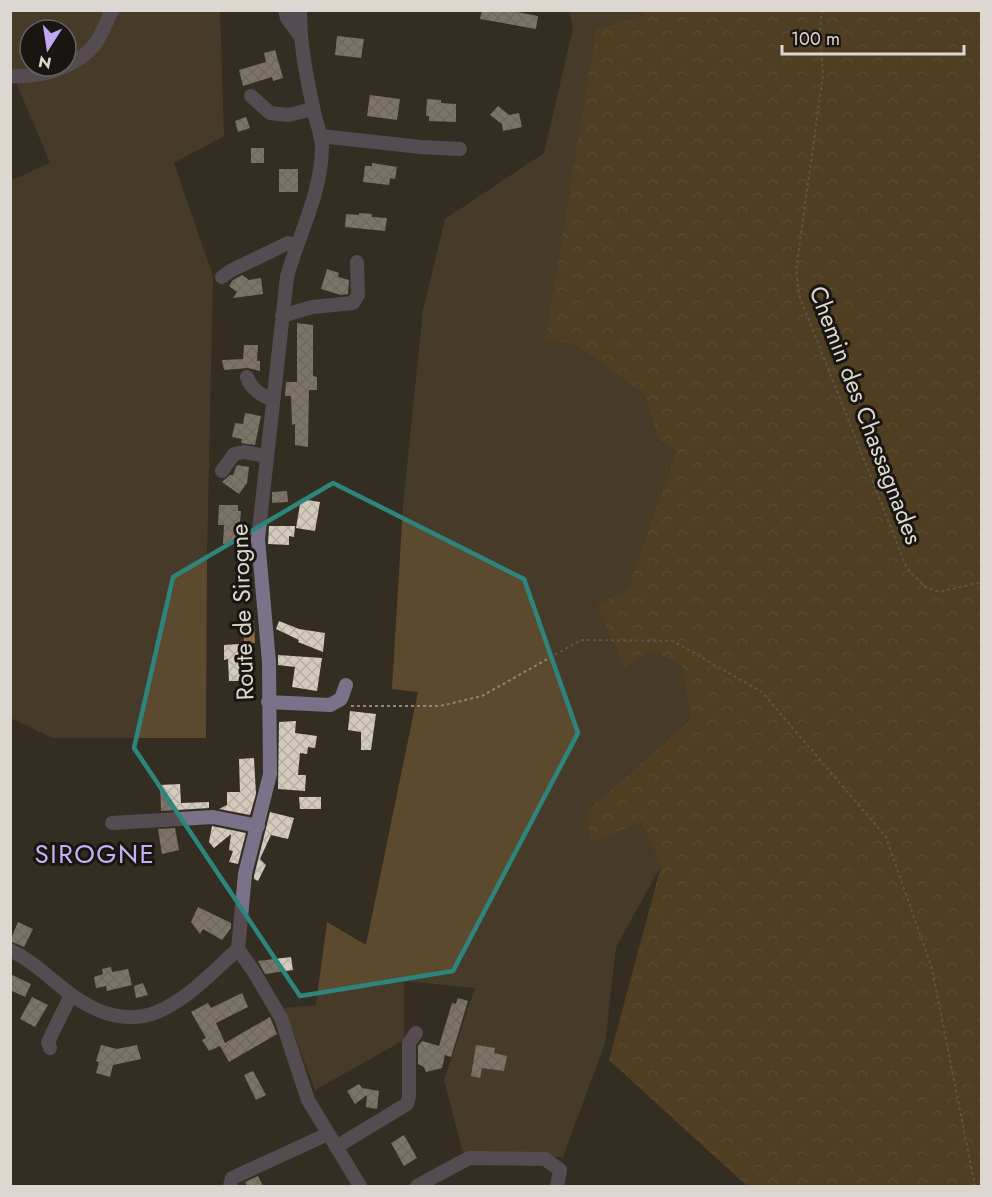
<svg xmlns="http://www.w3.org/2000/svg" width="992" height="1197" viewBox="0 0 992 1197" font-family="Jost,sans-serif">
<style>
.grass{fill:#5c4a2f;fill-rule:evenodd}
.forest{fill:url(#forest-crowns)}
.water{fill:#8b6d3d}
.building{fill:url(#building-cross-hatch)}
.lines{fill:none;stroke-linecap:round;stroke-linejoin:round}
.path{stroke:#8c867d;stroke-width:2;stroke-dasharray:3 3;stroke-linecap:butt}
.minor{stroke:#7a7288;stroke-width:14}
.marked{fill:none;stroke:#2e857d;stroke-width:4.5;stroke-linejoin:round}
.labels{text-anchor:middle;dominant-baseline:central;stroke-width:6;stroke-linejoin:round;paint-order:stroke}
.street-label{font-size:24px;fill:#dcd7d0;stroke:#191611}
.neighbourhood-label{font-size:26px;letter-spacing:1.5px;fill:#c9aff5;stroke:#191611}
</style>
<defs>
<pattern id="forest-crowns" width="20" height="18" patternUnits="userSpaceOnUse" patternTransform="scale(1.5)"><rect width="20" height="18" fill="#6f5322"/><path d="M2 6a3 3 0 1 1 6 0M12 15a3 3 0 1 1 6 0" fill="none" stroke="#836b41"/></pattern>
<pattern id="building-cross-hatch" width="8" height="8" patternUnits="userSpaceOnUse" patternTransform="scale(1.5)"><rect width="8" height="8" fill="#d4cbbd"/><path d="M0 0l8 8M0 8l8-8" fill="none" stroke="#b7afa4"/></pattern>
</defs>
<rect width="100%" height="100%" fill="#342d22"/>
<path class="grass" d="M11,11h209l4,125 -50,27 39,113 -6,282 -1,180h-154l-41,-20 -1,-537 40,-18 -39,-93zM30,30h36v36h-36z
M569,11h75l1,4 -98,323 30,8 68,49 13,44 18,12 -49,139 25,60 30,17 9,52 -104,92 54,10 20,45 -45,81 -11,96 -42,114 -100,-4 -19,-73 31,-92 -71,-7v59l-89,50 -31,-82 32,-3 11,-83 39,23 52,-253 -26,-3 11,-183 20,-196 22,-91 99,-66 29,-125z"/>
<path class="forest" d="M644,11h337v1175h-234l-138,-126 52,-194 -20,-44 -51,21 -3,-32 104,-92 -9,-52 -30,-17 -28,17 -27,-62 30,-15 49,-139 -18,-12 -13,-44 -68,-49 -31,-8 50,-308 48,-15z"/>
<path class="water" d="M254,621l1,22 -11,1 -1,-22z"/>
<path class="building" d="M482,10h25l31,6 -2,13 -56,-10z
M337,36l27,3 -3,19 -26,-3z
M275,50l8,28 -10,3 -1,-4 -29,9 -4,-16 27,-8 -2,-9z
M370,95l30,4 -3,21 -30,-4z
M427,99l14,1v3l15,1v18l-27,-1v-5h-3z
M498,106l11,9 10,-2 3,14 -19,4 -1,-7 -12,-9z
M246,117l4,11 -12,4 -3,-11z
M251,148h13v15h-13z
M372,163l25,4 -2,12 -5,-1 -1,7 -26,-3 2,-16h7z
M279,169h19v23h-19z
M359,213l13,1v3l15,1 -2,13 -40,-4 1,-13 13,1z
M327,269l12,4 -1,4 11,3 -1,14 -7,1 -20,-6z
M242,275l7,5 12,-2 2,16 -30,4 4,-6 -8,-6 4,-6z
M297,323l16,2v51l4,1v13h-8l-1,57 -13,-2v-21l-3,1 -1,-29h-6l1,-14h11z
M244,345h14l-1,16h3v10l-12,-3 -24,2 -2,-10 21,-1z
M245,413l16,3 -6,29 -14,-2 1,-4 -10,-2 3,-14 8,1z
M237,465l12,2 -2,16 -8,11 -17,-12 8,-7h3z
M287,491l1,11 -16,1v-11z
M301,499l19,3 -5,29 -19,-3z
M219,505h19v6h3l-3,33h-15l1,-19h-6z
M269,526h26l-1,11 -5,-1v9l-21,-1z
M279,621l20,8 26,4 -2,19 -25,-10 1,-2 -23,-11z
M239,644l1,13 6,-1 1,25h-18l-1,-22 -4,1v-15z
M278,655l44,3 -5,33 -25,-4 3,-20 -17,-2z
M350,711l26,3 -5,36h-10v-18l-13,-2z
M296,721l-1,12 22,3 -2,12 -7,-1 -1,7 -7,-1 -2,22h8l-1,16 -27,-2 1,-67z
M254,758l2,36 -6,21 -31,-6 8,-4v-13h13l-1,-33z
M180,784l1,19 28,-1v6l-48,3 -1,-26z
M299,797h22v12h-21z
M270,812l24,6 -6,21 -17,-4 -11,24 6,6 -8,16 -4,-2v-3z
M212,826l34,7 -8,31 -9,-2 4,-11 -4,-1 2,-16 -17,14 -5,-6z
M175,828l4,22 -17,4 -4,-25z
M198,907l33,16v5l-9,12 -19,-11 -3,5 -9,-12z
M18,922l15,7 -9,18 -14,-6z
M291,957l2,13 -28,4 -7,-13z
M111,967l1,5 16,-3 4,16 -25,6 -1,-5 -10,2 -2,-11 9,-3 -1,-5z
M10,974l21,10 -6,13 -15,-7z
M143,983l5,12 -12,3 -2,-12z
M242,993l6,14 -32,16 9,20 45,-26 7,17 -48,28 -9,-16 2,-1 -13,6 -7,-11 4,-2 -15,-26 17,-9 3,5z
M32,997l16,8 -13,22 -15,-8z
M458,998l10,3 -17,56 -6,-2 -3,13 -16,4 -2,-5 -6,-3v-18l4,-5 17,5 13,-43 4,1z
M101,1045l16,4 20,-4 4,14 -28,6 -3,12 -14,-4 3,-11 -3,-1z
M476,1045l19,3 -1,5 13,3 -3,15 -22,-3 -2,10 -9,-2z
M253,1071l13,24 -10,5 -12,-25z
M359,1084l3,4 17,3 -2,18 -11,-2 1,-12 -12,9 -8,-13z
M404,1135l13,23 -13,8 -13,-23z
M258,1176l5,10h-16l-2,-4z"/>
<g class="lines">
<path class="path" d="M822,10l-2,19 3,46 -27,195 3,25 108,273 18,19 15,5 42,-10
M351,706h89l42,-10 99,-56 92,1 89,51 124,145 46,132 43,217"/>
<path class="minor" d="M285,10l2,8 13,18
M300,10c0,34 6,65 13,97 2,13 9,27 9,41 -1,47 -23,85 -35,129l-29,262 11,123 1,112 -25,100 -7,75 16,23 27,46 27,82 52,86
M66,66c31,-16 32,-25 46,-56
M10,76c17,1 40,-2 55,-10
M251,96l19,17 18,2 25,-6
M320,136l101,11 39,2
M222,277l8,-6 58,-28 8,2
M282,316l30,-9 41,-4 5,-8 -1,-33
M247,377c4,12 14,18 26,23
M222,471l12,-17 10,-2 22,4
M268,702l62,3 11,-6 5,-14
M112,823l101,-6 45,9
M10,950c23,11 39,28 59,43 74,55 115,6 169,-44
M50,1048l-2,-6 23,-47
M336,1147l71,-43 2,-8v-53l7,-10
M230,1186l2,-8 96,-44
M417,1186l52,-28 76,1 15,11 -3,16"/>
</g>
<path d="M0 0H992V1197H0ZM333,483l191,96 54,154 -125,238 -153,25 -166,-248 39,-171z" fill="#342d22" fill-opacity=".55" fill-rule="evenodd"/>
<path class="marked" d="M333,483l191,96 54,154 -125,238 -153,25 -166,-248 39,-171z"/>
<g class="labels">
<g class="street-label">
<text transform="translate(866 415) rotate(69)">Chemin des Chassagnades</text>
<text transform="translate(242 612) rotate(-92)">Route de Sirogne</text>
</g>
<g class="neighbourhood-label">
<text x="95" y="854">SIROGNE</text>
</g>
</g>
<rect width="992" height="1197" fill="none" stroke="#dcd7d0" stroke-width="24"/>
<g transform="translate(48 48) rotate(192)"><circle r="28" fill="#191611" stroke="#67635d" stroke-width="1.5"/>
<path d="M0-4.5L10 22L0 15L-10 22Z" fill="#c3a7f2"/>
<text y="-9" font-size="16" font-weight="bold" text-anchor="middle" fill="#dcd7d0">N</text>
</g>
<path d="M782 45v9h182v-9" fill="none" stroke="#dcd7d0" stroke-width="3"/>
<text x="791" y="45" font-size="18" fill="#dcd7d0" stroke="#191611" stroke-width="4.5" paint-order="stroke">100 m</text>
</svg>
